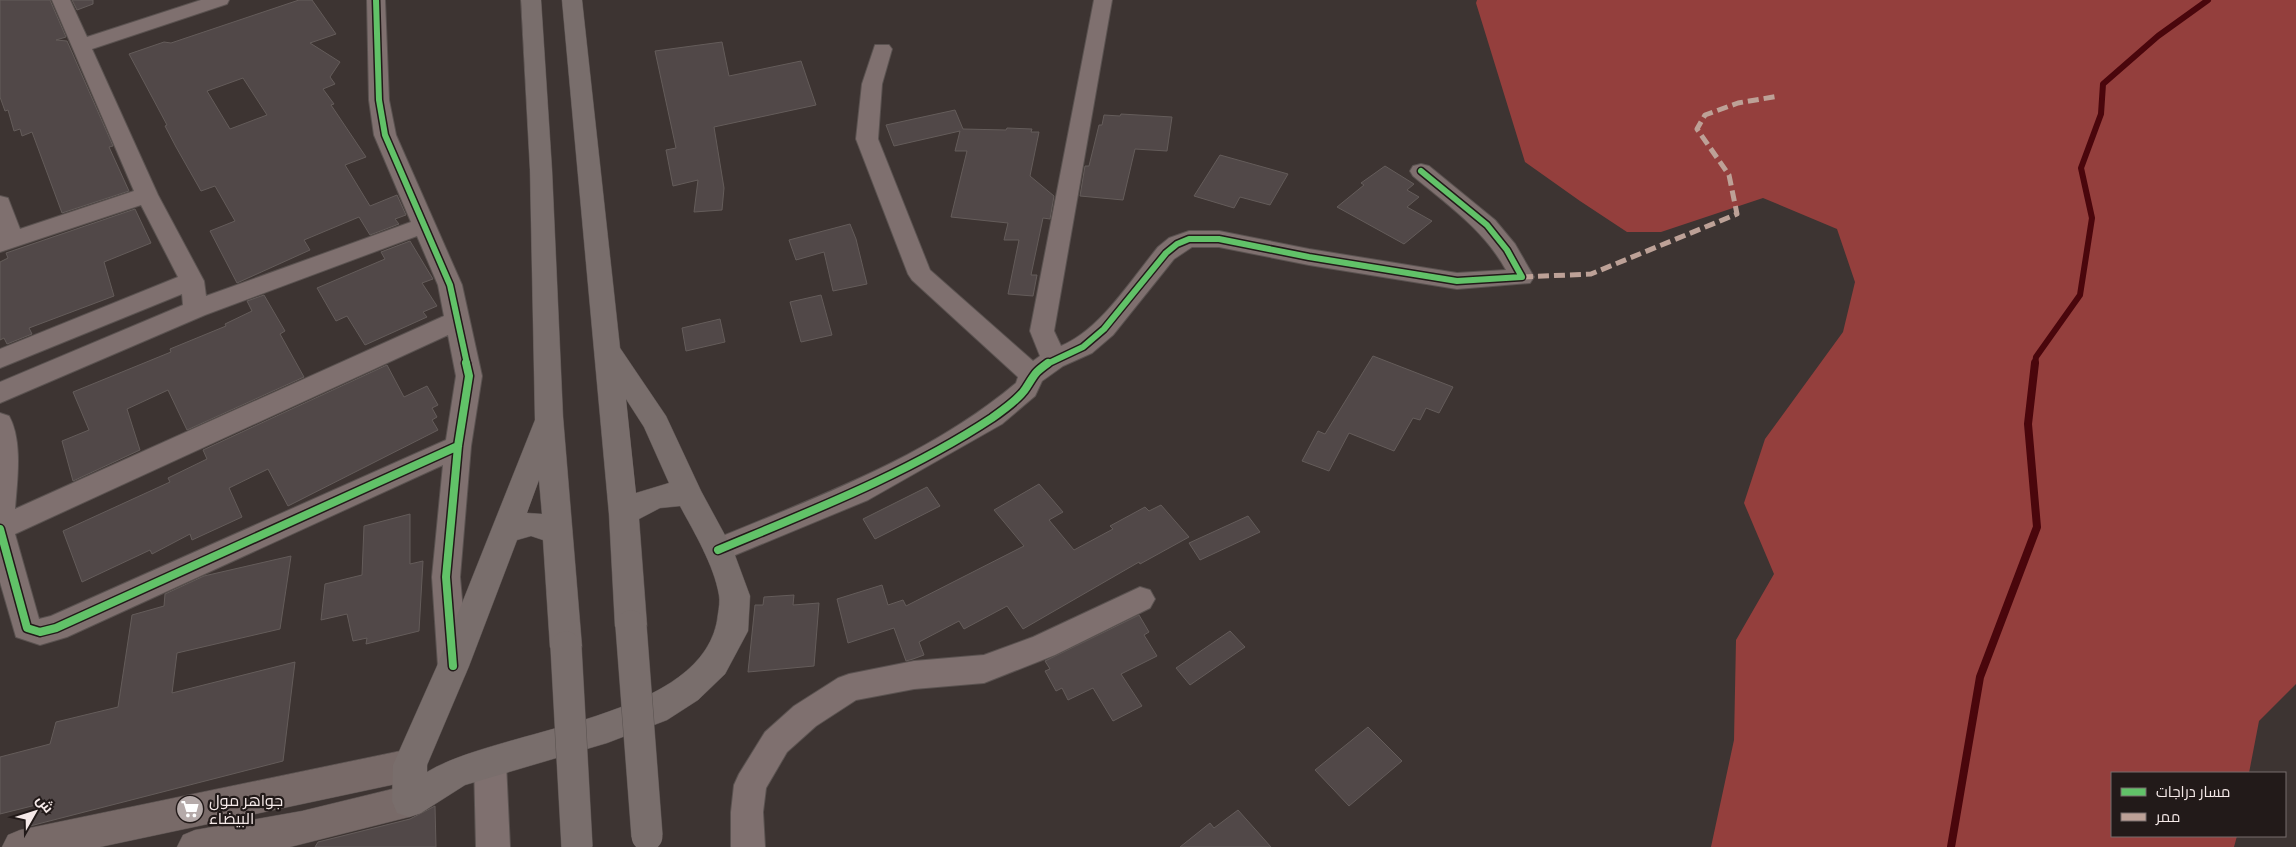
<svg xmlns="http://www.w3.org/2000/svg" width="2296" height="847" viewBox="0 0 2296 847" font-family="'Golos Text',Cairo,sans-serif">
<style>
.forest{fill:#943f3d}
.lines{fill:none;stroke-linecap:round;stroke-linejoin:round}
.stream-far1{stroke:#4a060c;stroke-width:6}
.stream{stroke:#4a060c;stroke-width:8}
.building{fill:#514848;stroke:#645c5a;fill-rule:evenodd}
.street-casing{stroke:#5a5250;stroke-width:2}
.secondary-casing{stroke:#5a5250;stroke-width:1}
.highway-casing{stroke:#5a5250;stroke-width:1}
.street{fill:#7f706f;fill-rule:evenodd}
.secondary{fill:#786a68;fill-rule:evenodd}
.highway{fill:#796e6c;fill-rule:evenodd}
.highway-bridge-casing{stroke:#5a5250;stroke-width:32;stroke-linecap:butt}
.highway-bridge{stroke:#796e6c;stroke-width:31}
.quiet{stroke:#bda197;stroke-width:5;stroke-dasharray:11 5;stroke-linecap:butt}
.cycleway-far1-casing{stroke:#221a19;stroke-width:9}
.cycleway-casing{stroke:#221a19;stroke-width:11}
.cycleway-far1{stroke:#61c268;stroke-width:6}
.cycleway{stroke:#61c268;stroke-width:8}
.labels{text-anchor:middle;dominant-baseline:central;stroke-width:4.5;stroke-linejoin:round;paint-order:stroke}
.near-poi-label{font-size:16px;fill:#f6eae9;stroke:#221a19;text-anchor:start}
</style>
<rect width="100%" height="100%" fill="#3d3432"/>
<path class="forest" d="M1477,0h819v684l-37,37 -10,52h-137v63h125l-3,11h-523l23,-107 2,-100 38,-66 -30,-71 21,-64 78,-107 12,-50 -18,-53 -74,-31 -102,34h-34l-47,-31 -55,-39 -49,-159z"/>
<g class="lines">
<path class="stream-far1" d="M2035,364l1,-7 44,-62 12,-77 -11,-50 20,-54 2,-30 55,-48 50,-36"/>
<path class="stream" d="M1951,847l29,-170 57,-150 -9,-103 7,-61"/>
</g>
<path class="building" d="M0,0h50l16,37 -10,3 11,1 46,105 -4,1 20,44 -67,22 -30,-81 -10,4 -2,-7 -6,2 -6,-21 -3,1 -5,-14z
M72,0h21v4l-16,6z
M299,0h13l24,34 -26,9 30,19 -10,15 5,7 -12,5 11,15 -3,1 35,52 -21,8 25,41 27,-11 9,20 -11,4 4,5 -29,11 -11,-18 -55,23 6,10 -73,33 -27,-52 25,-10 -20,-35 -14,5 -25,-44 -11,-21 2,-1 -38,-71 35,-12 7,1zM243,78l24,37 -37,14 -23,-38z
M722,42l7,34 72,-15 15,44 -102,22 10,61 -2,22 -28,2 4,-32 -25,6 -7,-36 10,-2 -21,-97z
M955,110l8,19 43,1 1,-2 25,1 -1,3h8l-9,44 24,20 -4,23 -7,-1 -12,57h6l-4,21 -25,-2 11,-54h-15l4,-17 -57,-6 16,-66h-12l5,-20 -66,15 -8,-21z
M1121,114l51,3 -5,34 -32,-2 -12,51 -43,-4 5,-30h4l10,-41h3l2,-10 16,1z
M1220,155l68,19 -18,31 -30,-8 -6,11 -40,-12z
M1385,166l29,18 -7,6 12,7 -12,10 25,14 -28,23 -67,-37 27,-22 -3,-2z
M135,209l16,34 -47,19 10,34 -85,32 3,6 -25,10 -3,-6 -4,2v-78l8,-4 -2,-5z
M850,224l6,15 11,45 -34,7 -9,-39 -28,8 -7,-20z
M410,241l23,38 -11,4 15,23 -14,6 4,5 -62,28 -18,-29 -11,5 -19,-33 68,-29 -4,-7z
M264,295l21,36 -5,3 24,43 -117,53 -19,-40 -41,19 13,41 -67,31 -11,-40 27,-11 -16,-38 98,-40 -1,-3 56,-23 -1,-2 27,-13 -5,-10z
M821,295l11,40 -31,7 -11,-40z
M720,319l5,23 -39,9 -4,-23z
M1373,356l80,31 -14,26 -13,-5 -6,12 -7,-2 -19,33 -45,-18 -20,38 -27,-10 16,-30 7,3z
M387,365l17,32 23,-11 11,19 -6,3 5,9 -5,3 6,10 -150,76 -20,-37 -39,19 13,29 -50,23 -2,-6 -38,20 -2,-4 -68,32 -19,-51 107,-49 -2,-4 39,-19 -4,-9z
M1039,484l24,28 -14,8 25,30 39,-21 -3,-3 35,-19 4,4 12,-6 28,32 -49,27 -1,-2 -116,67 -16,-23 -43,23 -5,-8 -40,21 5,13 -11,4 -7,2 -12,-33 -46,15 -11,-44 45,-14 6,20 15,-5 3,6 118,-60 -30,-36z
M927,487l13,19 -65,33 -12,-20z
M410,514v50l13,-3 -4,70 -53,13 1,-6 -14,3 -6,-27 -26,6 4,-36 37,-9 2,-49z
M1248,516l12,16 -60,28 -11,-17z
M291,556l-11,73 -103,24 -5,40 123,-31 -12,99 -253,65 6,-21 -36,9v-57l50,-13 6,-22 62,-15 14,-92 32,-9 1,-12 39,-18z
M794,595l-1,10 26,-2 -5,63 -66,6 7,-67h8l1,-8z
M1139,615l10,17 -5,3 13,21 -36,18 21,32 -29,15 -20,-33 -25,12 -6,-12 -6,3 -11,-20 5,-2 -5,-8z
M1230,631l15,16 -55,38 -14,-17z
M1368,727l34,34 -53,45 -34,-36z
M435,806l1,41h-121l3,-5 92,-23z
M1238,810l33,37h-91l30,-24 4,5z"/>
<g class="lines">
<g class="street-casing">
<path id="street" d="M52,0h18l17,37 114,-37h28l-2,4 -135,45 66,146 46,86 2,15 205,-74 -37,-87 -5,-35 -2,-100h18l4,100 7,35 66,150 20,91 -11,70 -11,131 8,89 -4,10 -11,3 -11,-3 -4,-10 -6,-89 11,-112 -376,172 -27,8 -24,-8 -16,-55v-169l9,3c14,25 8,65 6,93l429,-193 -6,-31 -21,-49 -212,79 -205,88v-21l183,-77 -1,-11 -182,74v-19l178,-72 -37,-72 -141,47v-56l8,2 12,31 114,-38zM448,335l8,41 -10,64 -395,176 -12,3 -24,-85z
M1094,0h18l-58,331 7,15c39,-16 70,-66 97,-99l11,-9 20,-7h30l90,18 148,24 49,-3c-22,-40 -58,-65 -93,-94l-3,-5 3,-5 8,-2 8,2 66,54 20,24 19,33 -4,6 -73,6 -148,-24 -90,-18h-27l-18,12 -61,76 -21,18 -29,13 -21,15 -7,15 -33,28 -134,76 -140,58 -10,4 -10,-4 -4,-8 4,-8c106,-44 219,-84 308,-159l2,-6 -106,-97 -4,-6 -52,-135 6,-55 13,-39h14l3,4 -10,35 -4,55 52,131 103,91 7,-5 -10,-25z
M1140,587l10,3 5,9 -5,9 -95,47 -71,28 -70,6 -58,11 -40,26 -29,26 -21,36 -3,24 2,35h-34v-35l3,-27 5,-11 26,-42 29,-26 44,-28 11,-4 65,-13 70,-6 49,-18z
M490,748l11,4 5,11 4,84h-34l-2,-84 5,-11z"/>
</g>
<g class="secondary-casing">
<path id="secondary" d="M410,749l12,5 5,11 -5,11 -12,5 -310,66h-98l6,-12 12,-5z
M409,785l12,4 5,12 -5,12 -12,4 -119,30h-113l6,-12 12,-5 107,-19z"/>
</g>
<g class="highway-casing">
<path id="highway" d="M521,0h20l11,170 11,247 19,230 -5,10 -11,4 -11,-4 -5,-10 -7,-107 -12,-4 -14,4 -48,126 -42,99v7c74,-45 281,-52 291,-158 1,-6 2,-13 1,-19 -5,-30 -25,-63 -39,-89l-20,2 -21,11 8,107 -5,10 -11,4 -11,-4 -5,-10 -6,-112 -47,-514h20l38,348 46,68 35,75 32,59 17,46 -2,35 -23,43 -27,26 -31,20 -60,23 -142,42 -44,28 -12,4 -12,-4 -5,-12 1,-36 44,-99 98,-246 -5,-250zM626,399l18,28 25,56 -33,10zM539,480l3,34 -15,-1z"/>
</g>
<use href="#street" class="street"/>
<use href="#secondary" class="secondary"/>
<use href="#highway" class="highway"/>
<g class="highway-bridge-casing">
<path id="highway-bridge" d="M631,626l16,210
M566,647l11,200"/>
</g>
<use href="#highway-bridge" class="highway-bridge"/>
<path class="quiet" d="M1522,277l69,-3 146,-60 -8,-39 -32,-46 8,-14 33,-12 41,-7"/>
<g class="cycleway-far1-casing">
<path id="cycleway-far1" d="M376,0l3,100 6,35 65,150 17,79
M1047,364l36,-17 21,-18 62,-76 11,-9 12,-5h30l90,18 148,24 65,-4 -15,-27 -20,-25 -66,-54"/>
</g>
<g class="cycleway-casing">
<path id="cycleway" d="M0,529l27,99 13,4 16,-4 402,-182
M718,550c93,-39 189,-76 274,-132 10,-7 28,-20 34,-30 10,-15 7,-14 22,-25
M453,666l-7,-89 12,-131 11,-70 -3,-13"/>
</g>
<use href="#cycleway-far1" class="cycleway-far1"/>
<use href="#cycleway" class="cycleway"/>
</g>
<defs>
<g id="supermarket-disc" transform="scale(1.4375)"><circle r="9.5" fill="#b5aaa9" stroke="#221a19"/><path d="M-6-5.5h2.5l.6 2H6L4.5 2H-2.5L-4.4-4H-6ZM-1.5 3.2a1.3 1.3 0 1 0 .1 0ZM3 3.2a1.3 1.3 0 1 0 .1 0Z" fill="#fff"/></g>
</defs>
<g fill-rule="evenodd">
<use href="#supermarket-disc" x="190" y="809"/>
</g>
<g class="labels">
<g class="near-poi-label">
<text x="209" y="800">جواهر مول<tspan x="209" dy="18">البيضاء</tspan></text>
</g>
</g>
<rect x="2111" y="772" width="175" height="65" fill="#221a19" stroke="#776d6c"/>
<rect x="2121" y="788" width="25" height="8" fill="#61c268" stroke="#776d6c"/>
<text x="2156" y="797" font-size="15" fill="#f6eae9">مسار دراجات</text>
<rect x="2121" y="813" width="25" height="8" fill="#bda197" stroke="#776d6c"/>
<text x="2156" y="822" font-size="15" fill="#f6eae9">ممر</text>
<g transform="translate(35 812) rotate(51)" stroke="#221a19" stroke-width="4" paint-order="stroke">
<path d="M0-4L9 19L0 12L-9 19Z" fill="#f6eae9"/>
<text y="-8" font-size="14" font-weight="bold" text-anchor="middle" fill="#f6eae9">ش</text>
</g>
</svg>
